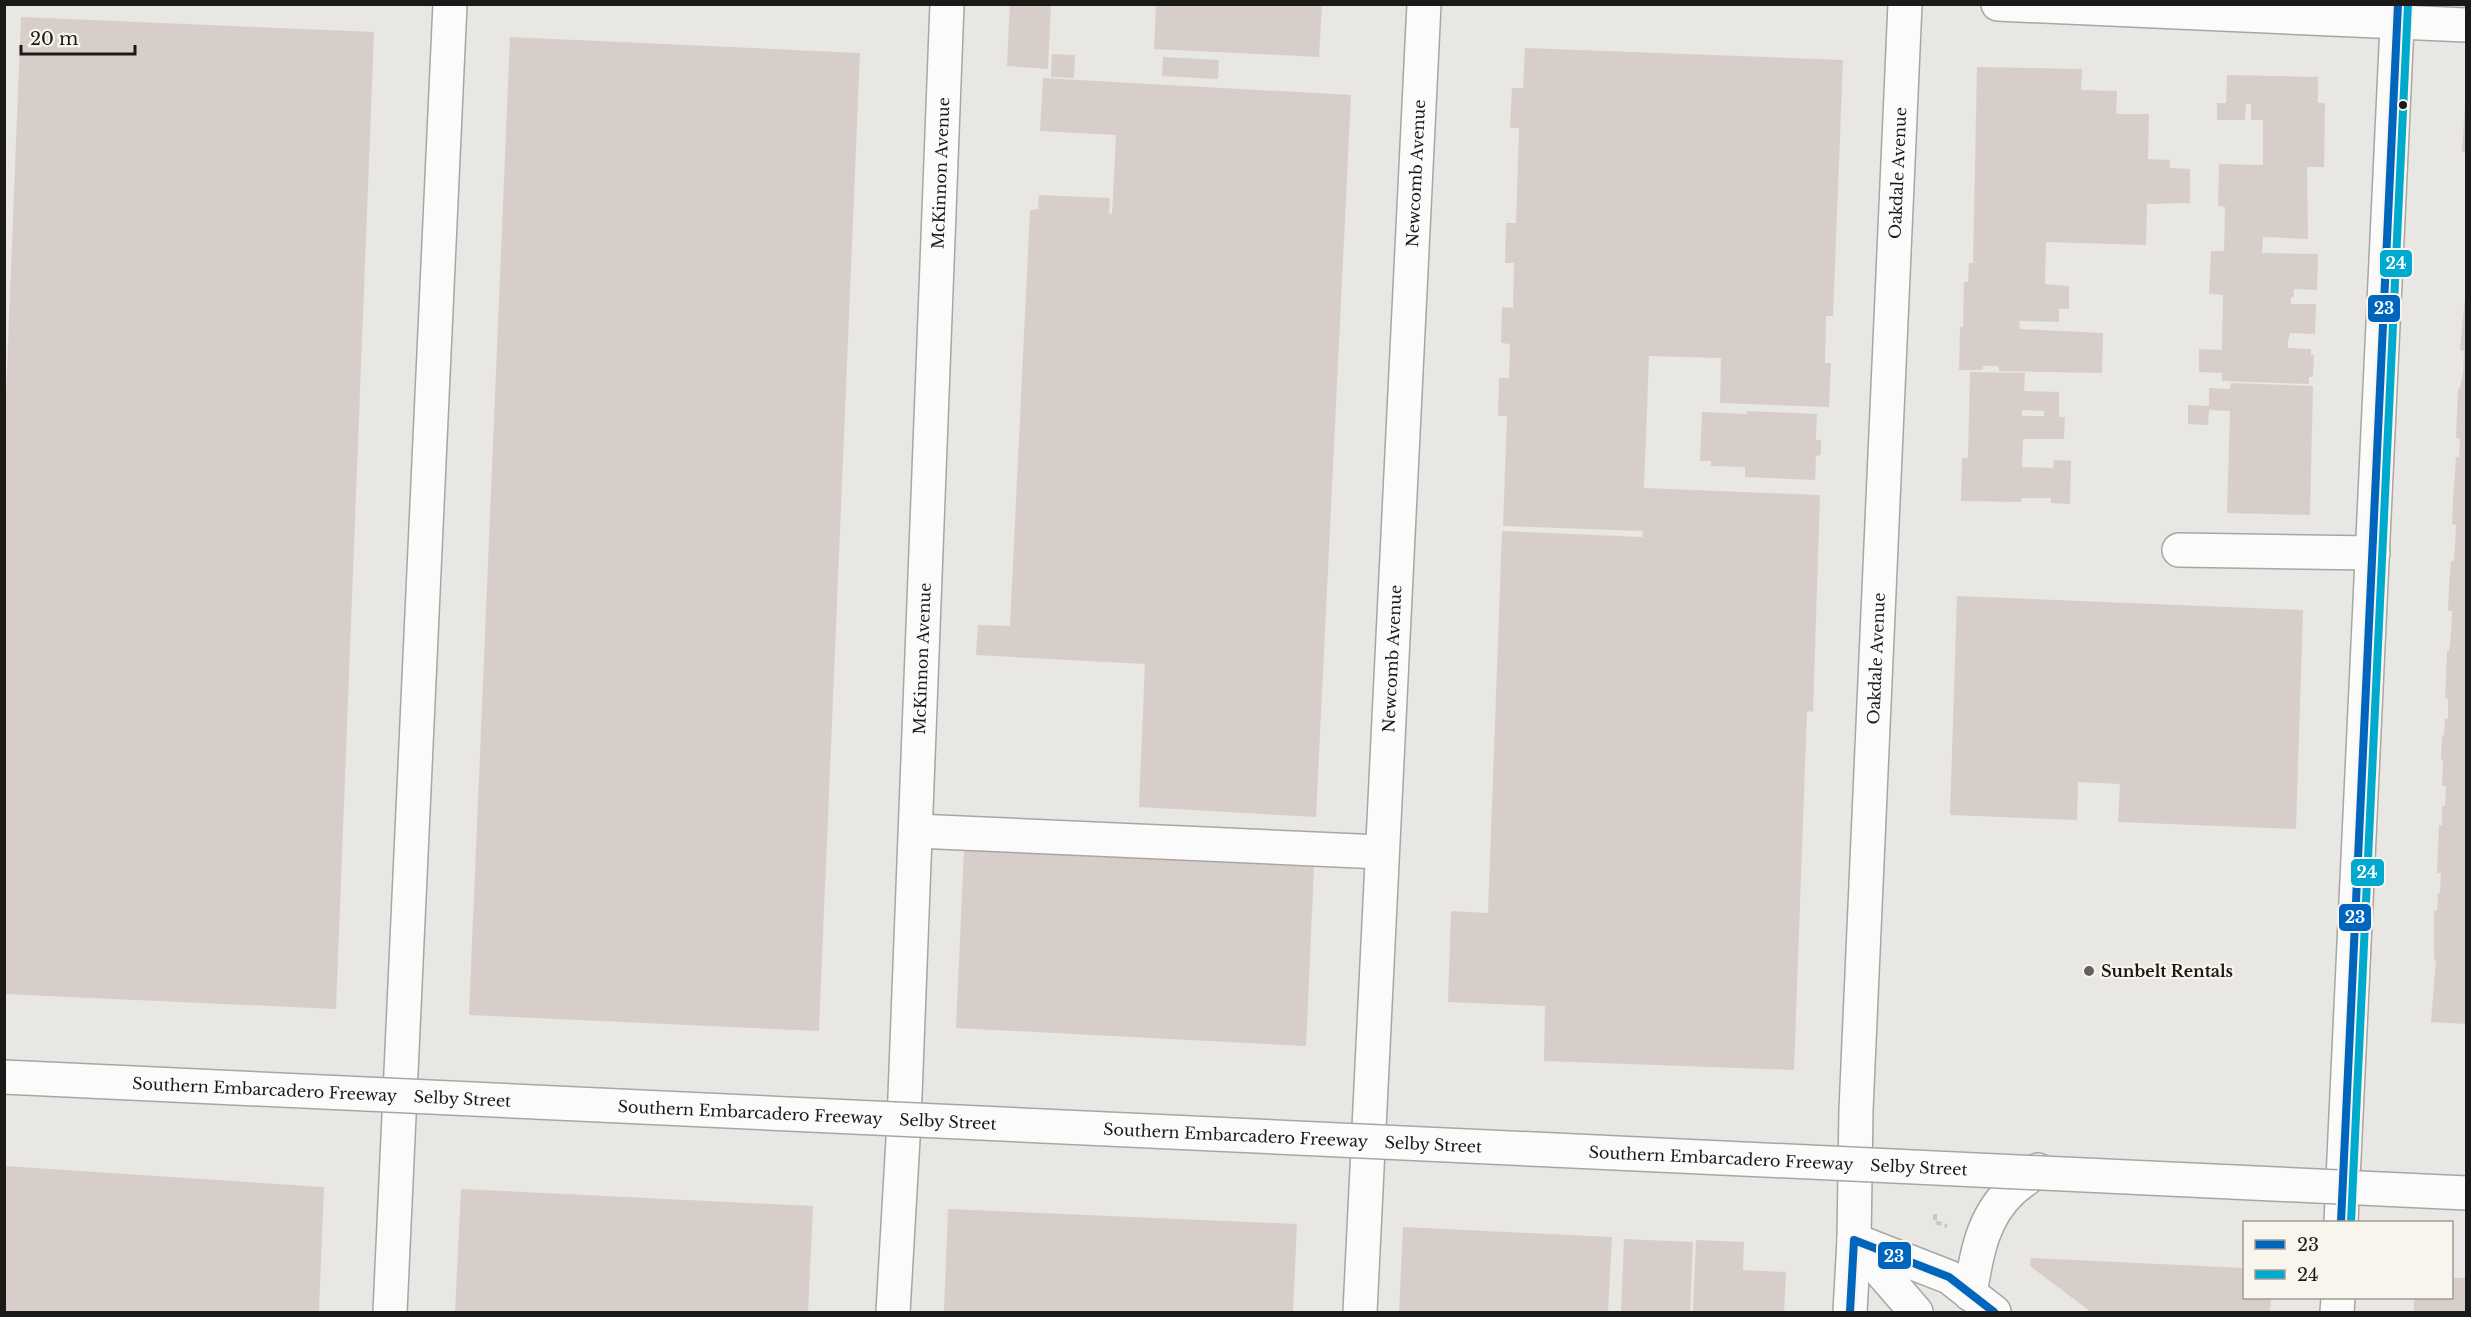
<svg xmlns="http://www.w3.org/2000/svg" width="2471" height="1317" viewBox="0 0 2471 1317" font-family="'Libre Baskerville',serif">
<style>
.building{fill:#d8cec9;fill-rule:evenodd}
.lines{fill:none;stroke-linecap:round;stroke-linejoin:round}
.minor-casing{stroke:#a7a6a3;stroke-width:36}
.major-casing{stroke:#a7a6a3;stroke-width:36}
.path{stroke:#c8c8c7;stroke-width:4;stroke-dasharray:6 3;stroke-linecap:butt}
.minor{stroke:#fcfbfb;stroke-width:33}
.major{stroke:#fcfbfb;stroke-width:33}
.highway-bridge-casing{stroke:#a7a6a3;stroke-width:36;stroke-linecap:butt}
.highway-bridge{stroke:#fcfbfb;stroke-width:33}
.bus-1-casing{stroke:#f8f5ed;stroke-width:12}
.bus-2-casing{stroke:#f8f5ed;stroke-width:12}
.bus-1{stroke:#0065bd;stroke-width:8}
.bus-2{stroke:#00a9ce;stroke-width:8}
.bus-dot{fill:#1b1a17;stroke:#f8f5ed;stroke-width:2}
.poi-dot{fill:#63625e;stroke:#f8f5ed;stroke-width:2}
.labels{text-anchor:middle;dominant-baseline:central;stroke-width:4.5;stroke-linejoin:round;paint-order:stroke}
.street-label{font-size:16px;fill:#1b1a17;stroke:#f8f5ed}
.poi-label{font-size:16px;font-weight:bold;fill:#1b1a17;stroke:#f8f5ed;text-anchor:start}
.line-badge{stroke:#f8f5ed;stroke-width:2}
.badge-label{font-size:16px;text-anchor:middle;font-weight:bold;fill:#fff}
</style>
<rect width="100%" height="100%" fill="#e8e7e3"/>
<path class="building" d="M1010,4h41l-3,65 -41,-3z
M1156,5h166l-3,52 -165,-8z
M21,17l353,15 -38,977 -332,-15v-549z
M510,37l350,16 -41,978 -350,-16z
M1525,48l318,12 -10,256h-7l-1,47h6l-2,44 -109,-4 1,-45 -72,-2 -5,132 176,7 -7,217 -6,-1 -13,359 -250,-9 1,-55 -97,-4 3,-91 37,2 14,-382 140,6 1,-6 -140,-5 4,-110h-9l1,-38h10l1,-34 -9,-1 1,-36 11,1 1,-45h-9l1,-40h10l3,-95h-9l2,-40h11z
M1052,54l23,1 -1,23 -23,-1z
M1163,57l56,3 -1,19 -56,-3z
M1977,67l105,2 -1,21 36,1 -1,23h33l-1,45 22,1v8l20,1v34l-43,1 -1,41 -100,-3 -1,42 24,2v23h-10v13l-40,-1 1,8 83,4 -1,40 -103,-2 -1,-5h-15v4h-24l1,-43h3l1,-45h4l1,-19h4z
M2227,75l91,2v26h7l-1,64h-17l1,72 -45,-2 -1,16 56,1 -1,36 -23,-1v8h-3v7h25l-1,30 -25,-1 -2,9v6l23,1v6h3l-1,22h-4v7l-87,-3v-8l-23,-1v-23l23,1 1,-55 -14,-1 2,-43h13l1,-44 -7,-1 1,-42 44,1v-45h-12v-16h-5l-1,16h-28v-17h9z
M1043,78l308,17 -35,722 -177,-10 6,-143 -169,-9 2,-30 32,1 20,-416 8,-1 1,-14 71,3 -1,15 3,1 4,-79 -76,-4z
M2465,105h1v47h-4z
M2465,296h1v728l-35,-2 5,-62 -2,-1v-49l3,1 1,-18h2l1,-20h-4l2,-48h3v-19h3l1,-20h-4l1,-26h-2l1,-25 2,1 1,-18 3,1v-21l-3,1 2,-48h2l2,-19 1,-21h-4l1,-25 2,-25h3l2,-36 -4,-1 1,-24 3,-43h3l1,-18 -4,-1 2,-49h2l3,-18 1,-20 -4,-1z
M1970,372l55,1 -1,18 35,1v25h6l-1,22h-41l-1,28 31,1 1,-8 17,1 -1,43 -19,-1v-5h-30v4l-60,-1 1,-43h6zM2022,410l22,1v5h-22z
M2231,383l82,3 -3,129 -83,-2 3,-102 -21,-1 -1,15 -20,-1v-19l21,1v-18l21,1z
M1747,411l70,3 -1,26h5v15l-5,1 -1,24 -70,-3v-10l-34,-1v-5h-11l2,-49 45,2z
M1957,596l346,14 -7,219 -178,-7 2,-38 -42,-2 -1,38 -127,-5z
M964,849l350,18 -8,179 -350,-18z
M4,1166l320,21 -5,125h-315z
M461,1189l352,17 -5,106h-353z
M948,1209l349,15 -4,88h-349z
M1403,1227l209,10 -4,75h-209z
M1624,1239l69,3 -3,70h-69z
M1696,1240l48,2 -1,28 43,2 -2,40h-91z
M2031,1258l213,10v30h27l-1,14h-179l-61,-46z
M2452,1278h14v34h-52v-14h38z"/>
<g class="lines">
<g class="minor-casing">
<g id="minor">
<path d="M1998,4l468,21"/>
<path d="M2179,550l194,3"/>
<path d="M916,831l465,21"/>
<path d="M2341,1222l57,-1218"/>
<path d="M1854,1240l95,37 45,35"/>
<path d="M1857,1244l59,68"/>
<path d="M1970,1294c6,-37 12,-77 42,-104 8,-7 17,-13 26,-20"/>
<path d="M390,1312l60,-1308"/>
<path id="s1" d="M893,1312l11,-190 43,-1118"/>
<path id="s2" d="M1360,1312l64,-1308"/>
<path d="M2337,1312l1,-14"/>
</g>
</g>
<g class="major-casing">
<g id="major">
<path id="s3" d="M1850,1312l4,-72 2,-130 49,-1106"/>
</g>
</g>
<path class="path" d="M1935,1214v8l12,4"/>
<use href="#minor" class="minor"/>
<use href="#major" class="major"/>
<g class="highway-bridge-casing">
<g id="highway-bridge">
<path id="s4" d="M4,1077l2462,116"/>
</g>
</g>
<use href="#highway-bridge" class="highway-bridge"/>
<g class="bus-1-casing">
<path id="bus-1" d="M2341,1222l57,-1218
M1850,1312l4,-72 95,37 45,35"/>
</g>
<g class="bus-2-casing">
<path id="bus-2" d="M2351,1222l57,-1218"/>
</g>
<use href="#bus-1" class="bus-1"/>
<use href="#bus-2" class="bus-2"/>
</g>
<circle class="bus-dot" cx="2403" cy="105" r="5"/>
<circle class="poi-dot" cx="2089" cy="971" r="6"/>
<g class="labels">
<g class="street-label">
<text stroke="none"><textPath href="#s1" startOffset="1140">McKinnon Avenue</textPath></text>
<text stroke="none"><textPath href="#s2" startOffset="1140">Newcomb Avenue</textPath></text>
<text stroke="none"><textPath href="#s3" startOffset="1140">Oakdale Avenue</textPath></text>
<text stroke="none"><textPath href="#s2" startOffset="654">Newcomb Avenue</textPath></text>
<text stroke="none"><textPath href="#s1" startOffset="654">McKinnon Avenue</textPath></text>
<text stroke="none"><textPath href="#s3" startOffset="654">Oakdale Avenue</textPath></text>
<text stroke="none"><textPath href="#s4" startOffset="261">Southern Embarcadero Freeway</textPath></text>
<text stroke="none"><textPath href="#s4" startOffset="459">Selby Street</textPath></text>
<text stroke="none"><textPath href="#s4" startOffset="747">Southern Embarcadero Freeway</textPath></text>
<text stroke="none"><textPath href="#s4" startOffset="945">Selby Street</textPath></text>
<text stroke="none"><textPath href="#s4" startOffset="1233">Southern Embarcadero Freeway</textPath></text>
<text stroke="none"><textPath href="#s4" startOffset="1431">Selby Street</textPath></text>
<text stroke="none"><textPath href="#s4" startOffset="1719">Southern Embarcadero Freeway</textPath></text>
<text stroke="none"><textPath href="#s4" startOffset="1917">Selby Street</textPath></text>
</g>
<g class="poi-label">
<text x="2101" y="971">Sunbelt Rentals</text>
</g>
</g>
<g class="line-badge">
<rect x="2379" y="249" width="34" height="29" rx="6" fill="#00a9ce"/>
<rect x="2367" y="294" width="34" height="29" rx="6" fill="#0065bd"/>
<rect x="2350" y="858" width="35" height="29" rx="6" fill="#00a9ce"/>
<rect x="2338" y="903" width="34" height="29" rx="6" fill="#0065bd"/>
<rect x="1877" y="1241" width="35" height="29" rx="6" fill="#0065bd"/>
</g>
<g class="badge-label">
<text x="2396" y="269">24</text>
<text x="2384" y="314">23</text>
<text x="2367" y="878">24</text>
<text x="2355" y="923">23</text>
<text x="1894" y="1262">23</text>
</g>
<rect width="2471" height="1317" fill="none" stroke="#1b1a17" stroke-width="12"/>
<rect x="2243" y="1221" width="210" height="78" fill="#f8f5ed" stroke="#a09d97" stroke-width="1.5"/>
<rect x="2255" y="1240" width="30" height="9" fill="#0065bd" stroke="#a09d97" stroke-width="1.5"/>
<text x="2297" y="1251" font-size="18" fill="#1b1a17">23</text>
<rect x="2255" y="1270" width="30" height="9" fill="#00a9ce" stroke="#a09d97" stroke-width="1.5"/>
<text x="2297" y="1281" font-size="18" fill="#1b1a17">24</text>
<path d="M21 45v9h114v-9" fill="none" stroke="#1b1a17" stroke-width="3"/>
<text x="30" y="45" font-size="18" fill="#1b1a17" stroke="#f8f5ed" stroke-width="4.5" paint-order="stroke">20 m</text>
</svg>
